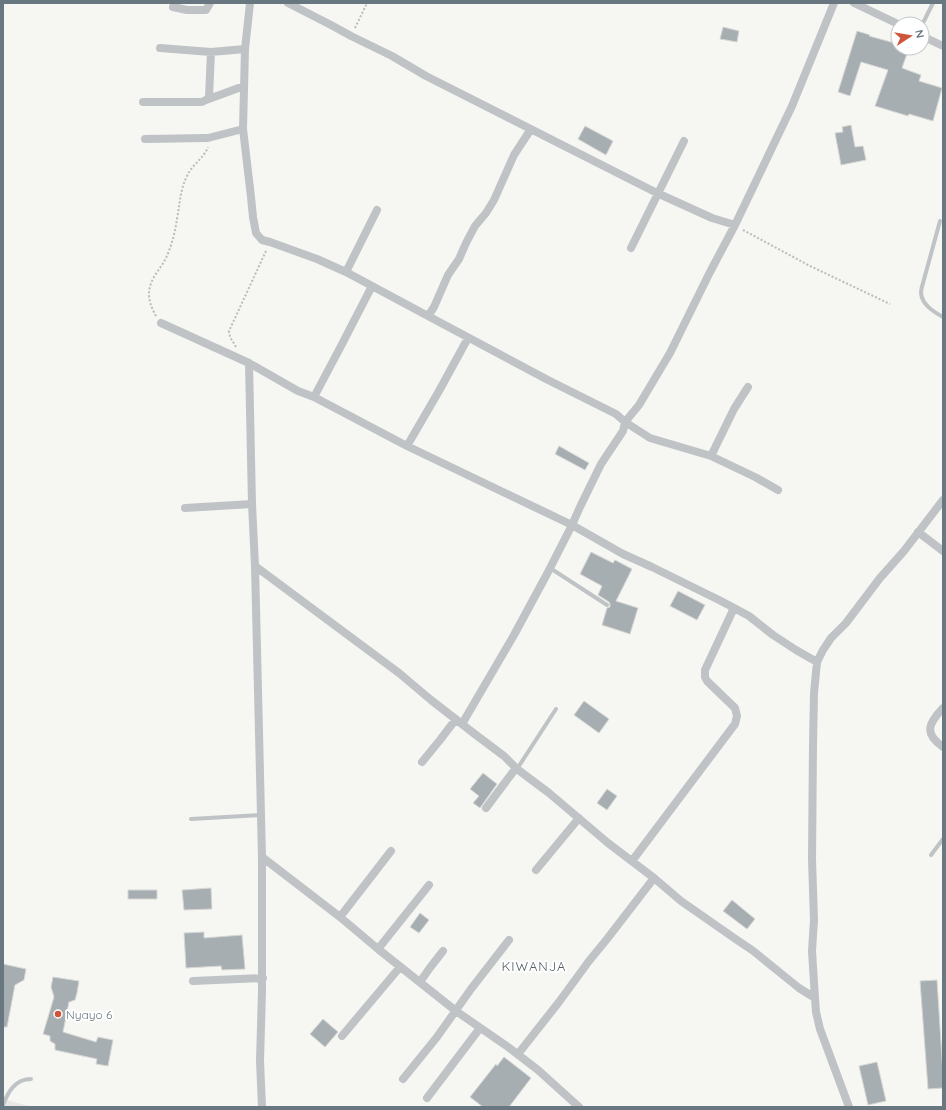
<svg xmlns="http://www.w3.org/2000/svg" width="946" height="1110" viewBox="0 0 946 1110" font-family="Quicksand,sans-serif">
<style>
.built{fill:#e6e7e6}
.building{fill:#a7aeb2;stroke:#d7d7d5}
.lines{fill:none;stroke-linecap:round;stroke-linejoin:round}
.path{stroke:#b9bcbe;stroke-width:2;stroke-dasharray:2 2;stroke-linecap:butt}
.lane{stroke:#bfc3c6;stroke-width:4}
.street{stroke:#bfc3c6;stroke-width:8}
.poi-dot{fill:#cf553a;stroke:#fff;stroke-width:1.5}
.labels{text-anchor:middle;dominant-baseline:central;stroke-width:4;stroke-linejoin:round;paint-order:stroke}
.poi-label{font-size:12px;fill:#687780;stroke:#fff;text-anchor:start}
.neighbourhood-label{font-size:13px;letter-spacing:1px;fill:#556066;stroke:#fff}
</style>
<rect width="100%" height="100%" fill="#f6f6f3"/>
<path class="built" d="M3,1099l29,8h-29z"/>
<path class="building" d="M723,27l16,4 -2,11 -17,-3z
M857,31l13,4 -1,1 29,8v4h11l-7,20 19,7 -2,6 23,7 -9,33 -24,-7 -1,2 -33,-10 13,-36 -27,-8 -11,34 -12,-4z
M851,125l4,22 8,-1 3,14 -25,5 -6,-32 8,-1 -1,-5z
M585,126l28,15 -7,14 -28,-16z
M559,446l30,17 -4,7 -30,-16z
M591,552l22,11 2,-3 17,9 -16,32 22,7 -8,26 -28,-9 5,-17 3,-1v-3l-1,-2 -11,-7 4,-9 -22,-12z
M678,591l27,14 -8,15 -27,-14z
M584,701l25,18 -10,14 -25,-18z
M483,773l14,11 -17,24 -7,-5 6,-7 -9,-7z
M607,789l10,7 -10,14 -10,-7z
M211,888l1,21 -28,1 -2,-20z
M128,890h29v9h-29z
M732,900l23,19 -8,10 -24,-18z
M420,913l9,7 -10,13 -9,-6z
M204,932v6l38,-3 3,34 -23,1 -1,-4 -35,2 -2,-35z
M3,964l23,5 -2,11 -9,5 -8,42h-4z
M53,977l26,4 -2,12 -2,7 -6,2 -6,30 33,10 2,-5 15,3 -5,26 -12,-2 1,-5 -42,-9v-6l-5,-3v-5l-7,-2 11,-37 -3,-10z
M937,980l6,94v14l-15,1 -8,-108z
M323,1019l15,13 -13,15 -15,-13z
M504,1057l27,21 -22,29h-26l-13,-10 26,-33 1,2z
M877,1062l9,39 -18,4 -9,-39z"/>
<g class="lines">
<path class="path" d="M355,28l12,-25
M743,230l67,36 80,38
M156,316c-5,-9 -9,-19 -6,-29 2,-10 10,-18 15,-27 6,-12 10,-27 12,-41 3,-16 3,-30 11,-45 5,-10 16,-16 20,-27
M236,347l-6,-10 -1,-6 37,-80"/>
<path class="lane" d="M922,25l11,-22
M940,221l-17,62c-1,3 -2,7 -2,10 1,12 13,19 22,24
M550,568l57,37
M517,769l39,-60
M191,819l70,-4
M931,855l12,-16
M3,1105c5,-13 12,-26 28,-26"/>
<path class="street" d="M250,3l-5,46 -2,80 8,68 2,20 3,16 6,7 8,2 47,17 29,13 82,44
M288,3l43,22 20,11 41,20 34,20 231,117 55,25 23,7
M854,3l44,21
M173,7l14,3h19l4,-7
M922,36l21,10
M160,48l51,4 34,-3
M206,100l38,-14
M143,102h59l4,-2 3,-3 2,-45
M531,129l-17,26 -20,45 -8,13 -11,13 -9,17 -7,16 -11,16 -14,32 -6,9 120,64 68,34 9,8 25,16 61,18 44,21 23,13
M145,139l63,-1 35,-9
M631,248l53,-107
M346,272l31,-62
M161,323l88,40 49,28 16,6 27,-51 31,-60
M249,363l3,141 3,62 7,291v135l-2,69 2,46
M314,397l93,49 165,79 51,29 29,13 69,34 28,15 24,19 23,15 21,12
M407,446l32,-55 29,-53
M711,456l23,-47 14,-22
M185,508l67,-4
M918,532l25,19
M255,566l144,107 32,27 45,35 28,21 13,13 32,24 59,50 46,35 27,23 56,39 15,10 47,38 16,10
M943,708c-14,15 -20,25 0,39
M462,724l52,-89 33,-61 25,-49 8,-18 21,-43 22,-33 2,-9 14,-17 31,-52 40,-81 25,-47 57,-119 42,-103
M422,762l18,-22 16,-21
M486,808l30,-40
M262,857l78,60 38,32 78,62 52,36 30,23 41,37
M632,861l103,-137 2,-8 -2,-8 -28,-27 -2,-4v-7l29,-62
M536,870l43,-52
M340,917l51,-66
M378,949l51,-64
M193,981l70,-3
M420,982l9,-13 14,-18
M342,1036l58,-69
M518,1054l41,-52 30,-41 18,-22 47,-61
M403,1079l34,-42 34,-48 38,-49
M427,1098l53,-70
M849,1107l-29,-78 -4,-17 -1,-14 -3,-47 2,-31 -2,-61 1,-114 1,-52 3,-31 6,-12 8,-12 15,-15 34,-45 24,-27 39,-51"/>
</g>
<circle class="poi-dot" cx="58" cy="1014" r="4"/>
<g class="labels">
<g class="poi-label">
<text x="66" y="1014">Nyayo 6</text>
</g>
<g class="neighbourhood-label">
<text x="534" y="966">KIWANJA</text>
</g>
</g>
<rect width="946" height="1110" fill="none" stroke="#687780" stroke-width="8"/>
<g transform="translate(910 36) rotate(78)"><circle r="19" fill="#ffffff" stroke="#c3c9cc"/>
<path d="M0-3L7 15L0 10L-7 15Z" fill="#cf553a"/>
<text y="-6" font-size="11" font-weight="bold" text-anchor="middle" fill="#687780">N</text>
</g>
</svg>
